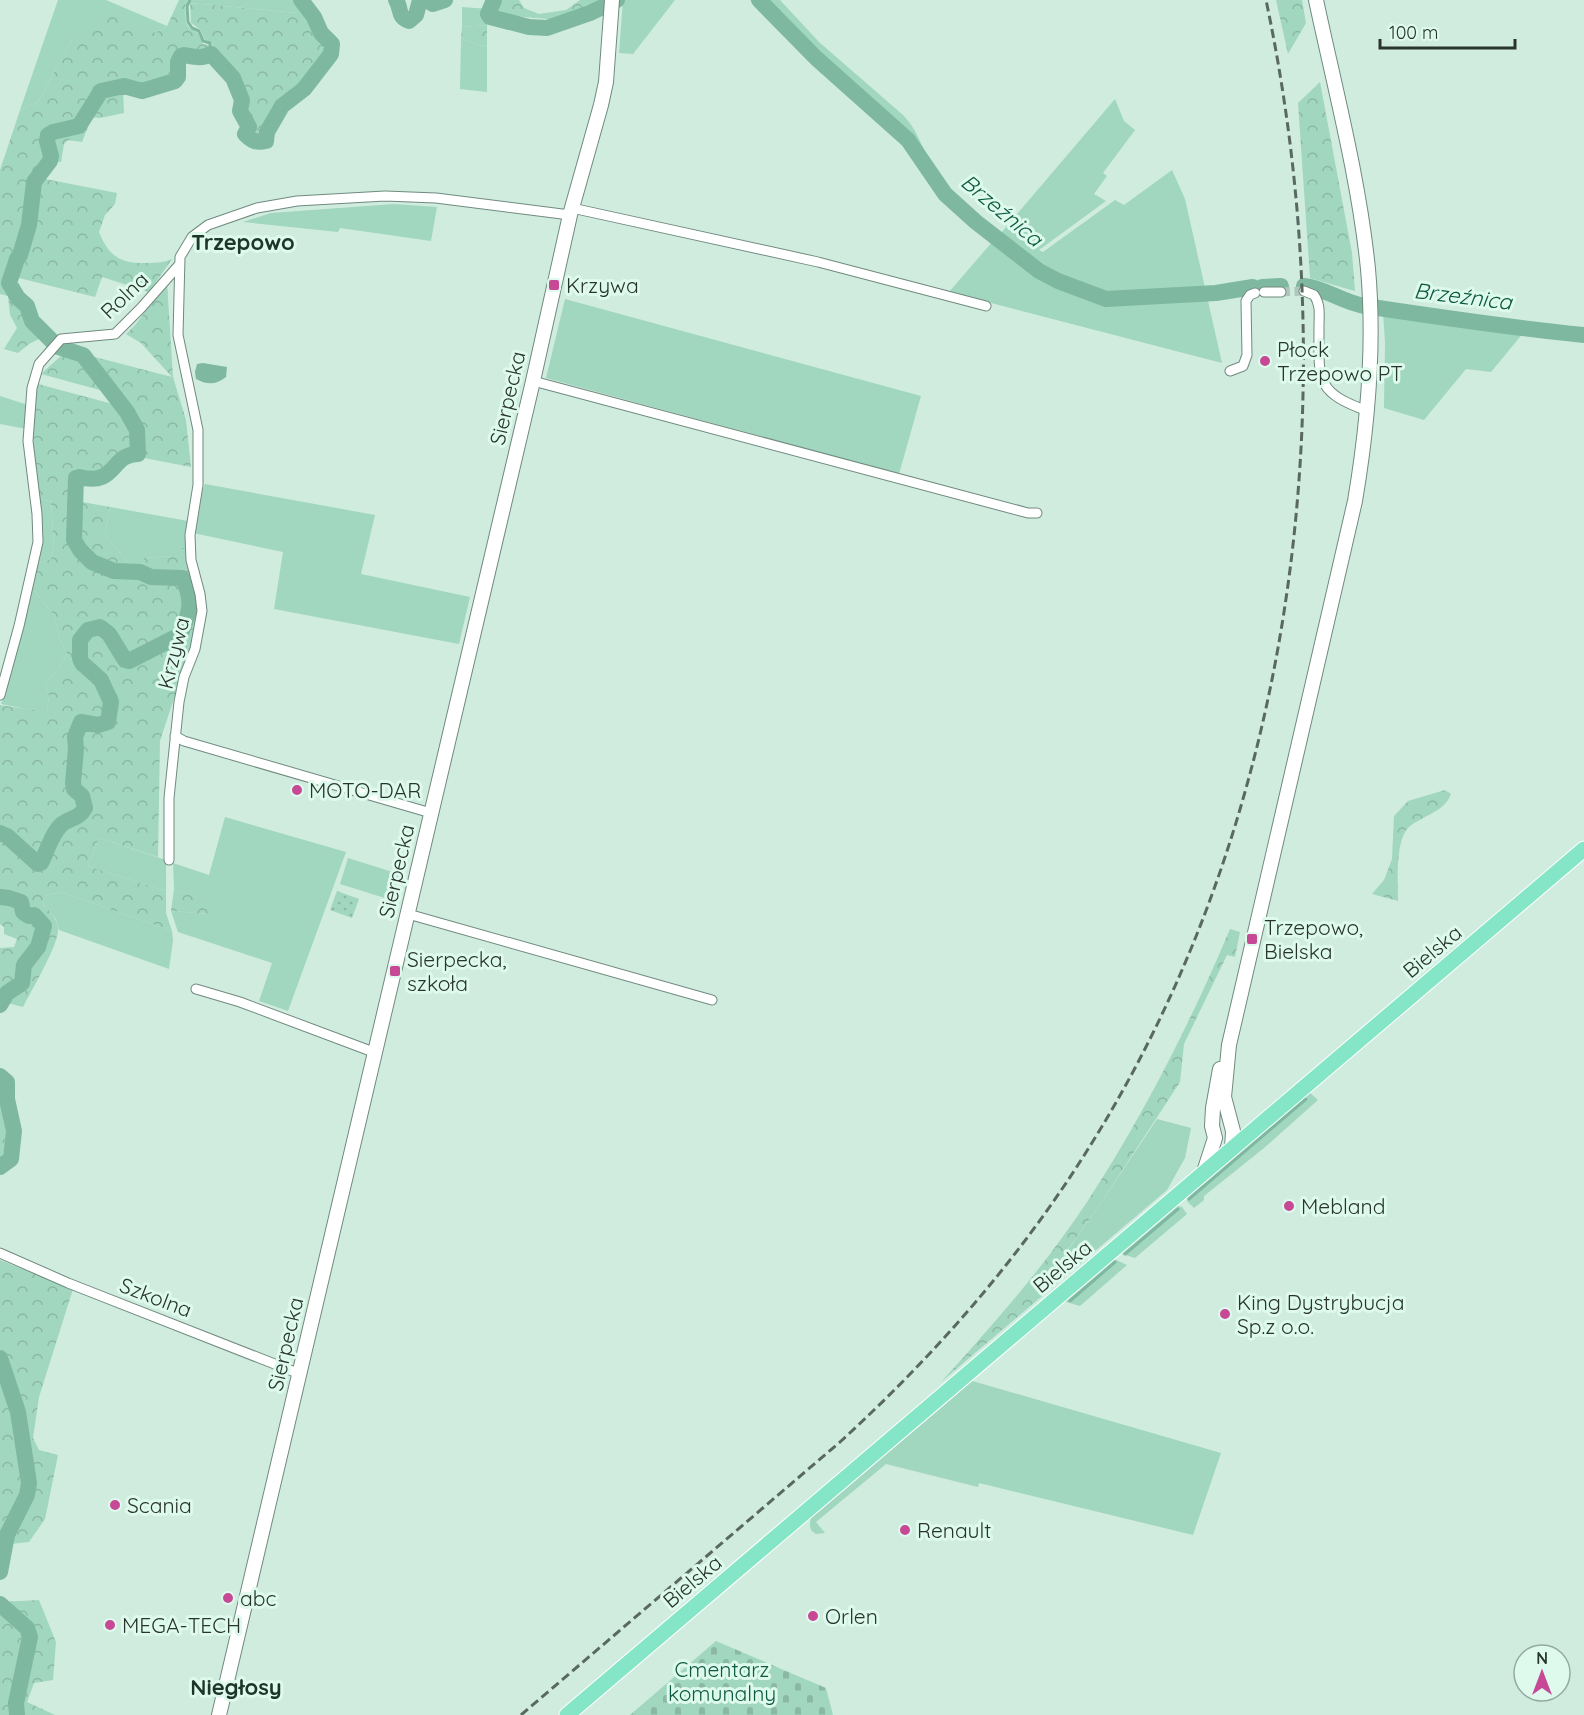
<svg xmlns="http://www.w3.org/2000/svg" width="1584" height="1715" viewBox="0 0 1584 1715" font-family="Quicksand,sans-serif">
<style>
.green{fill:#a1d6bf}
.forest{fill:url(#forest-crowns)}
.cemetery{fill:url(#cemetery-stones)}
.park{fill:url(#park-dots)}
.water{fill:#7eb8a0}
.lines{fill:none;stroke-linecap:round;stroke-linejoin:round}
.stream{stroke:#7eb8a0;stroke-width:3}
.river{stroke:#7eb8a0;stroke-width:16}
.street-tunnel{stroke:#afc7bc;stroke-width:9;stroke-dasharray:9 4.5;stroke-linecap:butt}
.street-casing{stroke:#708a7f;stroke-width:11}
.secondary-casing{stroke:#708a7f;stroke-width:16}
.primary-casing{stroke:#fff;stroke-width:17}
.street{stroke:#fff;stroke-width:9}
.secondary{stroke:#fff;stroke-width:14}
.primary{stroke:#84e6c7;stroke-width:15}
.rail{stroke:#596961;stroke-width:3;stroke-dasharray:9 4.5;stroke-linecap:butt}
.poi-dot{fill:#c74996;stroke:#ddfaed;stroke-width:2}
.labels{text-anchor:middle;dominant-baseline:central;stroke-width:6;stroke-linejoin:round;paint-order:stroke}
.poi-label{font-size:21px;fill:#29342f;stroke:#ddfaed;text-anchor:start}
.street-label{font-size:21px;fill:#29342f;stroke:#ddfaed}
.park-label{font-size:21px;fill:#0f5a43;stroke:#ddfaed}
.water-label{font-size:22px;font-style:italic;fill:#0c5941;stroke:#ddfaed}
.neighbourhood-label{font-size:22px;font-weight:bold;fill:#1e352b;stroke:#ddfaed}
</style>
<defs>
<pattern id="forest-crowns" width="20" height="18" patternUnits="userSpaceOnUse" patternTransform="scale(1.5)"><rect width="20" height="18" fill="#a1d6bf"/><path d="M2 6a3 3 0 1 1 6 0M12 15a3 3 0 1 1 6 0" fill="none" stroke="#8bb8a4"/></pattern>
<pattern id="cemetery-stones" width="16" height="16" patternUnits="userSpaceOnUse" patternTransform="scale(1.5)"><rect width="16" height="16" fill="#a1d6bf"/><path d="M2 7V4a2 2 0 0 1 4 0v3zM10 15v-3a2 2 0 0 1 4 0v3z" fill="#8bb8a4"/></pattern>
<pattern id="park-dots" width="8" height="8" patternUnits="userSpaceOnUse" patternTransform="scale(1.5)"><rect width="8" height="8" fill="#a1d6bf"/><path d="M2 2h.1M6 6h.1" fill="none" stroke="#8bb8a4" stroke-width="1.8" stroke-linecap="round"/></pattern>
</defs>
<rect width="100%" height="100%" fill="#d0ecdf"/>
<path class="green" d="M58,0h48l61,26 -12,7 -82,5 -35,64 -18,8z
M192,0h106l11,14 -119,-11z
M623,0h52l-42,54 -14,-1z
M750,0h30l39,42 84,73c14,14 18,31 28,48 17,28 45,49 70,70l114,-134 9,22 11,9 -32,43 4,3 -13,18 12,7 -67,49 4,2 72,-52 9,5 48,-35 13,29 37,164 -273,-71 44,-51 -44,-38 -46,-61 -77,-66z
M462,7l27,2 -4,5 2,11 -25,2z
M461,39l26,8v45l-27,-3z
M394,204l43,3 -6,34 -91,-13 -2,4 -95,-10 28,-9z
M565,299l356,97 -22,78 -353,-96z
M1383,312l141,20 -33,40 -25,-3 -42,51 -40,-12 1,-66z
M0,396l28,9 -1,24 -27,-5z
M205,484l170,31 -14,59 109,23 -11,47 -185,-35 9,-57 -90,-19 4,-30z
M39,498l12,4 3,45 -3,12 -16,6 7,-35z
M110,507l78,14v27l-14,8 -30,2 -4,12h-6l-29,-35z
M31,587l23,28 6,24 7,15 -8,14 -14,17 4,11 -2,17 -46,-9 17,-59z
M225,817l121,35 -58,159 -29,-10 13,-38 -94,-31 -7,-21 39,3 7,-9 -43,-16 -1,-26 36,12z
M99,838l67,22v31l-78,-25z
M348,858l51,16 -8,26 -51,-16z
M61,892l111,39 1,10 -4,28 -110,-39 -3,-11 -13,-15 2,-8z
M1309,1092l9,8 -54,48 -60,48v4l-10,8 -7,-7 1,-6z
M1157,1119l34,9 -6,30 -18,32 -99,84 -14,-4 45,-64z
M1176,1205l6,2 5,7 -52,44 -13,-4v-3z
M1112,1258l15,7 -47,41 -17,-5z
M969,1380l252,73 -28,82 -214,-52 -1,4 -92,-23 -70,58 9,11 -9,1c-8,-4 -6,-10 -5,-18z"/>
<path class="forest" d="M179,0h9l-3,6 1,17 4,6 8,4 5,11 6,1v5l-12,5 -16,-3 -6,10 2,14 -16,9 -20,5 -14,-9 -2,3 -26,4 -11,21 -11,16 -30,5 -6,6 8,21 -1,4 -15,17 -3,29 -8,31 -11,34 -5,8 5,13 11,11 7,17 14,16 -14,7 -11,9 -14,-4 13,-21 -7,-13 -2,-19 -8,-2v-124l20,-60 18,-8 35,-64 36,-26 46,21 12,-7z
M498,0h21l5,8 15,6 27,-4 14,-10h20l-3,5 -38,15 -69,-6 4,-6 1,-7z
M1276,0h26l4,23 -18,31z
M190,3l119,11 4,5 6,15 11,10 -1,7 -27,37 -22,18 -13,23 -2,8 -4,3 -9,-1 -4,-5 2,-9 -8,-14c4,-8 -3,-30 -8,-37 -11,-13 -17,-13 -22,-31l-8,-4 -3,-9 -10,-7z
M487,25v22l-26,-8 1,-12z
M1320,82l32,171 3,38 -45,-13 -12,-175z
M123,90l1,23 -24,5 -12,-1 15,-25z
M84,123l4,4 -6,15 -14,-2 -4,4 -3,18h-9l1,-6 -4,-17c8,-9 19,-9 31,-11z
M40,178l77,15 -2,11 -10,11 -6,17c10,25 22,32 49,31 9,0 16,-1 24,-4l-23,33 -47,-15 -7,20 -80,-20c1,-19 17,-34 19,-53 2,-16 -2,-31 6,-46z
M167,282l6,95 13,43 5,47 -52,-10v-28l-12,-21 -40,-53 85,22 -31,-34 -15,-9 10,-10z
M63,354l17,2 8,15h4l15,21 -66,-18z
M38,384l82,22 16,26 -1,21c-16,-1 -20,13 -32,21 -9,7 -19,0 -29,3l1,8 -5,16 3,21 -1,20 6,12 4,1 9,9 22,9 27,1 11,5 29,2c14,21 6,32 -3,53l-48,26 -3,-1 -13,-25 -12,-9 -13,3 -10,11c0,8 -1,17 2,24 4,8 13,11 18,17 10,12 13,27 8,41h-26c-5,8 -12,55 -9,64 2,9 15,13 12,24 -3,10 -20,11 -27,18 -7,8 -11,24 -15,34l-3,1 -26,-24 -12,-6v-127l47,7 2,-16 -4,-11 14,-17 8,-14 -7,-15 -6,-24 -23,-28 4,-22 16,-6 3,-12 -3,-45 -12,-4c-4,-38 -10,-76 -1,-114z
M77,501l33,6 -5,28 29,35 -20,-2 -18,-7 -17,-15 -3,-9z
M174,548h14l11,61 -4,31 -11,28 -24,73 -2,116 -59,-19 -11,28 78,25v22l6,18 -111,-39 -16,4 -2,8c6,7 15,15 15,24 2,15 -27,63 -35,79l-19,-5 5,-8 14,-10 2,-17 15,-18 6,-24 -2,-4 -9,-7h-7l-5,-14 -12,-4h-11v-61l11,7 28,25 3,-1 21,-41 19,-7c10,-20 -1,-19 -7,-34l2,-36 -1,-10 6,-14 15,2 14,-5 3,-17 -12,-25 -19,-16 -2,-5 1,-17 7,-9 9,-3 5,2 21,31 5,2 53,-29c14,-17 11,-42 2,-60l-23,1 -21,-6 4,-12 29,-2z
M1445,790l6,4c-7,19 -29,21 -43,34 -13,14 -10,55 -10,73l-26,-7 12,-14 8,-21 2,-43 14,-15z
M174,889l44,16 1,6 -9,3 -39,-3z
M0,899l19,5 2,9 7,5 5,-1 9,10 -7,19 -13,19 -2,17 -14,10 -3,5 -3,-2v-47l14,-1 3,-8 -13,-5v-7l-4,-3z
M1230,929l10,3 -5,25 -8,-2 -43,89 -4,38 -81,124 -45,63 14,5 -127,108c52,-57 103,-115 146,-180 56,-86 103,-178 143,-273z
M0,1079l3,1 2,6 -1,12 5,20 -2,5 5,8 -3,26 -9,8z
M0,1260l73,29 -34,108 -6,41 6,12 19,5 -13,64 -16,23 -29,3z
M39,1600l17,42 -3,38 -19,3 -7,19 28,13h-55v-113z"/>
<path class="cemetery" d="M716,1641l110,47 7,27h-203z"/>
<path class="park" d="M337,891l22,8 -7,19 -22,-8z"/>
<path class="water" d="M203,363l24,4 -1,10c-10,8 -19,8 -30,2l-1,-7 2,-8z"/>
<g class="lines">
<path class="stream" d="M190,0l-3,6 1,16 4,6 7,3 4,10 7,2 1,11
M1189,1199l117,-100
M1125,1254l53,-45
M1070,1301l45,-39"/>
<path class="river" d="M396,0c6,9 1,17 13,21l7,-6 4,-15
M427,0l6,4 12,-4
M494,0l-6,14 2,3 39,10 18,1 43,-15 27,-13
M759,0l57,58 92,82 37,54 31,28 63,49 19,10 48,18 110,-6 37,-6
M1304,286c22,2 39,17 61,20 73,11 146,22 219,29
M1262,287l19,-1
M0,833l7,3 31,28 3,-1c6,-12 11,-30 21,-39 9,-7 16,-4 23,-16l-3,-12 -8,-7 -1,-6 3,-34 -1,-12 6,-15 17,3 10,-3 3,-20 -10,-22 -19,-17 -2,-5v-18l8,-10 12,-3 9,7 16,26 4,1 51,-26c10,-22 14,-35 2,-57l-31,-1 -11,-5 -26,-1 -22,-9 -12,-12 -6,-10 2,-62 3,-1c38,10 31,-23 59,-23l-1,-24 -10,-18 -44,-57 -25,-8 -26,-26 -5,-15 -9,-8 -9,-15 8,-24 3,-4 9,-30 5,-43 16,-21 1,-5 -4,-15 1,-6 5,-3 26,-6 22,-35 23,-5 18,5 33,-10 3,-4v-15l3,-6 3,-1c11,2 17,4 27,-1l22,24 9,22 -2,11 9,16 -4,7c7,7 11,9 21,7l1,-9 15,-26 22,-17 27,-35 1,-10 -11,-11 -7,-16 -13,-17
M0,897l9,1 12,4 2,10 6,4 5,-1 10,11 -6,21 -14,18 -2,18 -15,10 -7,12
M0,1076l7,6v17l7,32 -3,28 -11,8
M0,1358l18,54 11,71 -2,12 -20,40 -7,37
M0,1604l27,24 3,9 -14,66 1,12"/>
<path class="street-tunnel" d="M1281,292l23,-1"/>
<g class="street-casing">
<path id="street" d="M572,208l246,54 168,44
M1304,291l10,4c7,10 5,20 5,31 0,53 -5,66 49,85
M1264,292h17
M1230,371l13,-5 4,-11 -1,-54 4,-6 5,-2
M533,381l495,132h9
M0,695l19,-69 19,-84 -1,-28 -9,-73 4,-53 7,-24 22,-25 54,-5 26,-26 38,-43
M175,736l9,5 247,72
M169,860v-62l10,-96 5,-25 11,-28 7,-38 -2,-17 -9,-34 -1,-25 8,-50v-55l-20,-95 2,-78 12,-20 16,-12 49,-17 40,-7 88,-5 51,2 134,17
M408,914l304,86
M196,989l44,13 136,51
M0,1253l68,30 232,91"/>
</g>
<g class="secondary-casing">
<path id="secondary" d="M1232,1149l1,-18 -9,-34 5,-52 126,-544c13,-77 20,-154 13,-232 -9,-90 -33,-180 -52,-269
M1204,1172l11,-34 -3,-12 1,-18 7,-39
M219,1715l314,-1334 37,-166 31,-110 5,-23 6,-82"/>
</g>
<g class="primary-casing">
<path id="primary" d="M567,1715l1017,-866"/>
</g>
<use href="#street" class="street"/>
<use href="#secondary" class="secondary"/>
<use href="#primary" class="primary"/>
<path class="rail" d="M521,1715l319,-273c96,-88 181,-185 250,-296 210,-336 257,-762 176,-1146"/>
</g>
<g class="poi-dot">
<rect x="548" y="279" width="12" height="12" rx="3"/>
<circle cx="1265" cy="361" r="6"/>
<circle cx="297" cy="790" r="6"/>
<rect x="1246" y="933" width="12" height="12" rx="3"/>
<rect x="389" y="965" width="12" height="12" rx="3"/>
<circle cx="1289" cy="1206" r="6"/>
<circle cx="1225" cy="1314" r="6"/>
<circle cx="115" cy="1505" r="6"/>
<circle cx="905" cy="1530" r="6"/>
<circle cx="228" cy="1598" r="6"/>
<circle cx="813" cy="1616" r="6"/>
<circle cx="110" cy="1625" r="6"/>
</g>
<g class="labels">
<g class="poi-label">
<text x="566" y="285">Krzywa</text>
<text x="1277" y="349">Płock<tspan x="1277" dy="24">Trzepowo PT</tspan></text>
<text x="309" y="790">MOTO-DAR</text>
<text x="1264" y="927">Trzepowo,<tspan x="1264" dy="24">Bielska</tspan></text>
<text x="407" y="959">Sierpecka,<tspan x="407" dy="24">szkoła</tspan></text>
<text x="1301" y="1206">Mebland</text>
<text x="1237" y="1302">King Dystrybucja<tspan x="1237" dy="24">Sp.z o.o.</tspan></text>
<text x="127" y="1505">Scania</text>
<text x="917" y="1530">Renault</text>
<text x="240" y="1598">abc</text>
<text x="825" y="1616">Orlen</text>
<text x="122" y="1625">MEGA-TECH</text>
</g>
<g class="street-label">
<text transform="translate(124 295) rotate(-44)">Rolna</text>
<text transform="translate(507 398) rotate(-77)">Sierpecka</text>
<text transform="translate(173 653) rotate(-76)">Krzywa</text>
<text transform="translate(396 871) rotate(-77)">Sierpecka</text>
<text transform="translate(1432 951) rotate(-40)">Bielska</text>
<text transform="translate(1062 1266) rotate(-40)">Bielska</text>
<text transform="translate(156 1297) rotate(21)">Szkolna</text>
<text transform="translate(285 1344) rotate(-77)">Sierpecka</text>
<text transform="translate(692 1581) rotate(-40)">Bielska</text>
</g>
<g class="park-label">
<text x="722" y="1669">Cmentarz<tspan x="722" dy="24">komunalny</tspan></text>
</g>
<g class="water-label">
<text transform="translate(1002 210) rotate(40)">Brzeźnica</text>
<text transform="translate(1463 296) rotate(7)">Brzeźnica</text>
</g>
<g class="neighbourhood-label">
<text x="243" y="242">Trzepowo</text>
<text x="236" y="1687">Niegłosy</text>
</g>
</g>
<g transform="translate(1542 1673)"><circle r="28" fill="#ddfaed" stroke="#95aba1" stroke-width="1.5"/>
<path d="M0-4.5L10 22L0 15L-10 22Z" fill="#c74996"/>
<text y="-9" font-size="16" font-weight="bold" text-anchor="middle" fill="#29342f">N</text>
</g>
<path d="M1380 39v9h135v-9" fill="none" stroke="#29342f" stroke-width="3"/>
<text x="1389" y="39" font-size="18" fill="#29342f" stroke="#ddfaed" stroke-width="4.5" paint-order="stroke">100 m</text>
</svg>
